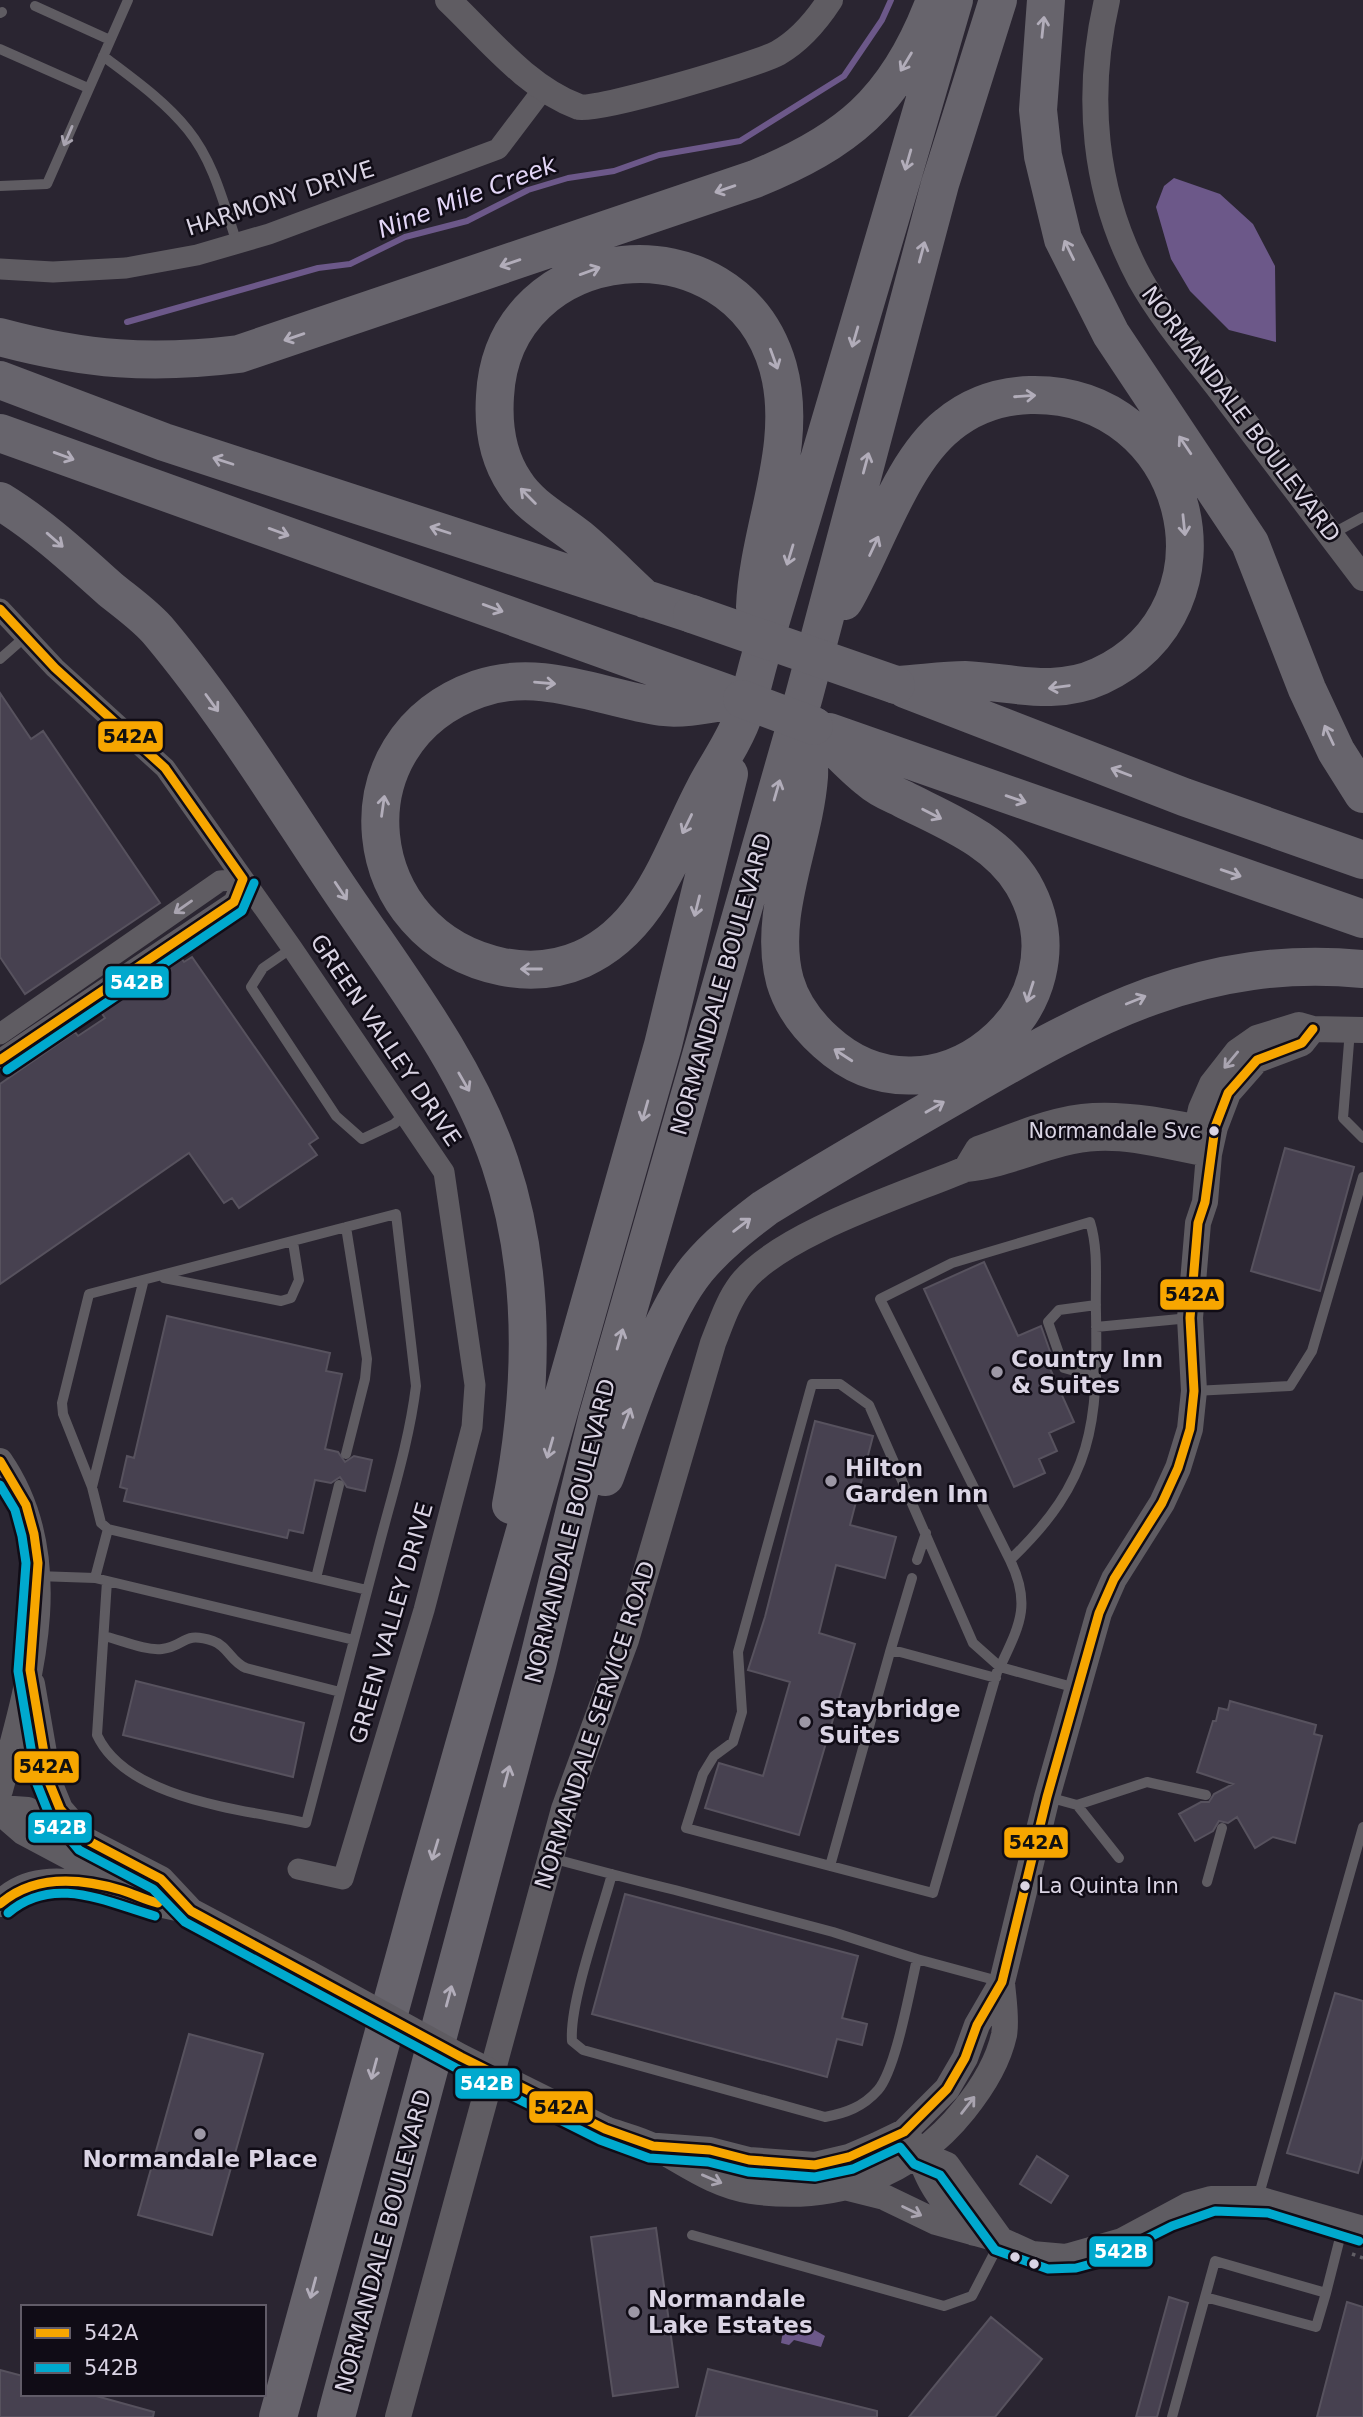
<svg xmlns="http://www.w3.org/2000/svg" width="1363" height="2417" viewBox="0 0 1363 2417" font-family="'DejaVu Sans',sans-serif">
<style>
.water{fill:#6c5889}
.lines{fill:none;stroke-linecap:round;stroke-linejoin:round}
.stream{stroke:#6c5889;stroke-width:6}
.building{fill:#474150;stroke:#57525e;stroke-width:2}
.path{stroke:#615e65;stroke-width:3.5;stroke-dasharray:3.5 5;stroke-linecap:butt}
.service{stroke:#5f5c62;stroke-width:10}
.minor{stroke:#5f5c62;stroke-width:21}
.tertiary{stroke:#5f5c62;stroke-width:26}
.motorway{stroke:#67646c;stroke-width:38}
.tertiary-bridge{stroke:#5f5c62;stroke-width:26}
.motorway-bridge{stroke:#67646c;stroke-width:38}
.bus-1-casing{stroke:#100c16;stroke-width:14}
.bus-2-casing{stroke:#100c16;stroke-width:14}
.bus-1{stroke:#f7a600;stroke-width:9}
.bus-2{stroke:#00a9ce;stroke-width:9}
.oneway{stroke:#b2adba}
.oneway2{stroke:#a9a4b0}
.bus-dot{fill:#dad4e4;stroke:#100c16;stroke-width:2.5}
.poi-dot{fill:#9c97a5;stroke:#100c16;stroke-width:2.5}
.labels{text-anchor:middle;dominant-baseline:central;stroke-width:5;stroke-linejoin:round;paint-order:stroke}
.bus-label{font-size:21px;fill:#dad4e4;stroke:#100c16;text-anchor:end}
.street-label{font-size:23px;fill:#dad4e4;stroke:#100c16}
.poi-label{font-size:23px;font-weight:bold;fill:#dad4e4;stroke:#100c16;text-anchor:start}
.water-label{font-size:24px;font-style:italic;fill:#e3d6f7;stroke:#100c16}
.line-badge{stroke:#100c16;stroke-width:2.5}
.badge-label{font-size:19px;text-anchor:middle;font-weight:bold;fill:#fff}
.pale-badge-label{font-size:19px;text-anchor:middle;font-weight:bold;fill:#111}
</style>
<rect width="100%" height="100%" fill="#2a2531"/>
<path class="water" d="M1174,178l46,16 33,30 22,42 1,76 -47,-12 -39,-39 -19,-32 -15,-52 8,-21z
M804,2324l21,12 -4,11 -27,-7 -5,5 -8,-2 3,-18z"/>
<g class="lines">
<path class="stream" d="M127,322l191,-54 32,-4 55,-27 62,-16 61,-31 40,-12 46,-7 45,-16 81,-14 104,-65 38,-56 9,-20"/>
</g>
<path class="building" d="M0,693l31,46 12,-8 117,172 -135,91 -25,-37z
M179,955l5,7 8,-5 126,181 -9,6 8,11 -78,53 -7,-10 -8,5 -35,-50 -189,131v-200l75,-52 3,4 27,-18 -6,-9z
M1285,1148l69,19 -34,124 -69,-20z
M984,1262l34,74 23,-10 12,34 -6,2 27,60 -25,11 8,18 -18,8 6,14 -31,14 -90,-198z
M167,1316l163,37 -4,18 16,3 -17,75 13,3 7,10 9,-6 18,4 -7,31 -18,-4 -7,-10 -9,6 -16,-3 -12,53 -14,-3 -2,8 -163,-37 3,-12 -7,-2 7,-31 7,2z
M815,1421l58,15 -23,89 46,12 -11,41 -49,-13 -17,68 36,11 -56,191 -94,-27 14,-45 44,13 27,-94 -42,-12 17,-53z
M136,1681l168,42 -11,54 -170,-42z
M1230,1701l86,24 -2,9 8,2 -27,107 -22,-6 -18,11 -18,-31 -9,6 -9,-2 -6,10 -18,10 -16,-27 22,-12h8l5,-8 19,-10 -36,-12 16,-51h3l3,-13 9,2z
M625,1894l233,62 -16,62 25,6 -5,21 -25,-6 -10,38 -235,-63z
M1335,1993l28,8v154l-5,18 -71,-20z
M189,2034l74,20 -51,181 -74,-20z
M1037,2156l31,20 -17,27 -31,-19z
M656,2228l22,159 -65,9 -22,-159z
M1169,2297l19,6 -31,114h-21z
M1347,2302l16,5v110h-46z
M991,2317l51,42 -47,58h-86z
M708,2369l169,42v6h-181z
M0,2370l23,6v18h66l65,18 -1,5h-153z"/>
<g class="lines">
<path class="path" d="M1352,2254l11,4"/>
<path class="service" d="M35,6l75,34
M0,13l2,-1
M0,49l88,39
M103,56c29,22 62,45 85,74 26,32 36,75 49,113
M0,186l47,-2 81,-184
M1330,535l33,-18
M0,659l25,-22
M292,948l-29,20 -12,19 85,129 26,23 32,-15 11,-10
M1350,1030l-7,88 20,20
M164,1278l117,23 10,-3 8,-18 -6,-38
M1096,1327l94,-9
M1096,1377l-32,-9 -16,-46 11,-12 37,-5
M1194,1391l96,-5 22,-35 51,-174
M346,1454l19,-75 2,-20 -21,-132
M92,1487l51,-204
M917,1560l9,-27
M1010,1560c84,-80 88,-136 86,-247 -1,-30 3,-62 -6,-91l-138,41 -72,36 130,261c22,45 9,66 -10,107l-3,5 -64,221 -247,-65 17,-54 11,-18 19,-14 9,-30 -4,-60 74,-268h28l29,21 104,238 27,24 76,21
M37,1576l58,2 259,62
M95,1578l13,-49
M316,1578l23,-93
M107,1581l-10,154c30,65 146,74 209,88 24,-90 47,-180 71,-270 14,-55 32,-110 39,-167l-20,-172 -307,80 -27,109 1,11 29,73 9,36 7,6 259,61
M104,1636c17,4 41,15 58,13 24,-3 20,-18 51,-8 15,5 18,21 33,27l94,24
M890,1652l22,-74
M1048,1797l29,8 70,-23 59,13
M1077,1805l42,53
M551,1858c41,11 82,22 124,32l158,42 84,27c-7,30 -21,110 -39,131 -15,17 -32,23 -53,27l-242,-67 -11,-9c-3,-38 29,-126 40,-167
M830,1866l60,-214h10l96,26
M1207,1882l15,-54
M917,1959l85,23
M1258,2198l105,-371
M692,2235l252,71 28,-10 29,-56
M1205,2297l111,30 10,-34
M1172,2417l43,-156 111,32 18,-71"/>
<path class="minor" d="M0,269l53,3 73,-4 71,-13 72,-21 229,-85 44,-58
M0,609l55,59 110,100 127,180 152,224 31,213 -3,42 -48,183 -81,269 -45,-10
M0,1034l220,-153 23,-2
M0,1060l234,-158 9,-23"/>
<path class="tertiary" d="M448,0c40,38 78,87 131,107 13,6 180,-43 199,-54 21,-12 39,-33 52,-53
M1107,0c-22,95 -14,192 33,279 24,43 58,81 88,121 45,59 90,119 135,178
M1192,1150l9,-41 11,-25 25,-32 20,-14 42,-13 14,4 50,1
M966,1169l12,-20c37,-13 76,-31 115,-33 41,-2 81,7 120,15
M0,1461c68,99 29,223 0,329
M32,1684l17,98 11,27 19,22
M0,1808l28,2 133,69 30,32
M0,1812l23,20 79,42 20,16 27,12 42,9 117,62
M0,1904c30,-33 75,-22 113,-15
M605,2129c17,6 35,10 50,18 33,18 59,38 96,44 84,12 160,-15 213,-81 17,-21 34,-48 40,-75 3,-16 -1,-37 -2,-53l45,-185 52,-184 15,-34 48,-76 16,-35 12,-39 4,-38 -4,-73 8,-95 7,-21 4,-48 6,-27 13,-34 29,-33 45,-17 11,-14
M912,2142c9,13 11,26 19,40 10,18 26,38 43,51
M658,2146l52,4 39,10 66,5 34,-8 28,-12 27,-13 43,-43 18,-31 12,-33 25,-43
M921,2154l26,11 54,75
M848,2188l36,9 52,25 65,18 31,14 34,3 56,-16 67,-36 22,-6h47l105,30
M398,2417l166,-608 62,-169 87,-297c8,-20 15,-42 28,-59 38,-50 165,-90 225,-115 45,-4 86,-29 131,-31 37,-2 75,10 112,16"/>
<path class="motorway" d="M1046,0l-8,110 5,46 20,83 48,95 139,209 57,146 29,62 27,43
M0,337c86,23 151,28 239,17l516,-175c91,-37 140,-77 177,-171
M0,380l164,62 528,172
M0,433l737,264
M0,501c41,25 75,57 111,89 16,13 36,27 49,43 66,79 121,169 178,254 59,88 128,175 162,276 37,110 33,230 11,342
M645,599c-22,-20 -43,-42 -66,-61 -21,-17 -50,-32 -64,-55 -17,-25 -22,-57 -20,-87 8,-158 239,-182 283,-29 22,79 -20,161 -23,240
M844,601c31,-53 57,-139 104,-176 24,-20 52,-29 82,-30 161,-4 216,212 70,281 -45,21 -89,6 -135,4 -23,0 -46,4 -69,5
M905,689l279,108 179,63
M742,699c-25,3 -55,11 -80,8 -61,-9 -122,-40 -184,-18 -144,51 -123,248 25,278 26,5 54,3 79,-8 69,-31 89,-106 122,-169 12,-24 29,-46 38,-71 9,-22 13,-46 20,-68 15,-52 31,-103 46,-154 49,-166 98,-331 146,-497
M806,724c1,17 4,36 3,53 -5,67 -42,137 -24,204 7,24 23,45 41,61 106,97 268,-35 197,-158 -26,-44 -77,-63 -120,-85 -10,-5 -23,-10 -32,-18 -21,-16 -39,-37 -57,-55
M829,732l534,187
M605,1477c21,-59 53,-160 92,-208 20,-24 43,-42 68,-61 64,-40 130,-78 196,-116 133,-77 242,-138 402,-123
M278,2417l143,-520 242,-852 66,-271
M336,2417l201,-751 60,-247 207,-723 136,-512 58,-184"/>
<path class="tertiary-bridge" d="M308,1973l153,84 144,72"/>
<path class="motorway-bridge" d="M692,614l204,71
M742,699l72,27"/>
<g class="bus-1-casing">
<path id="bus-1" d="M0,609l55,59 110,100 78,111
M0,1060l234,-158 9,-23
M0,1461l26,44 8,29 4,29 -8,107 19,112 11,27 27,31 74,39 30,32 270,146 144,72 48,17 57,4 39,10 66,5 34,-8 55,-25 43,-43 18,-31 12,-33 25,-43 45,-185 52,-184 15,-34 48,-76 16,-35 12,-39 4,-38 -4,-73 8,-95 7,-21 10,-75 13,-34 29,-33 45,-17 11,-14
M0,1904c34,-30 80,-26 121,-14 13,4 24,10 37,13"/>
</g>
<g class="bus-2-casing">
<path id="bus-2" d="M7,1070l235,-159 12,-28
M0,1485l15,25 7,26 4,27 -8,108 19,113 12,30 30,36 74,39 32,33 271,146 144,72 49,18 59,4 40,10 67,5 38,-8 47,-22 14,17 26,11 55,75 53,19 28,-1 26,-7 70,-35 43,-15 53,2 91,28
M8,1913c45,-39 98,-11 147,3"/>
</g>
<use href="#bus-1" class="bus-1"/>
<use href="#bus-2" class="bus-2"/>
</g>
<defs><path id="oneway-shaft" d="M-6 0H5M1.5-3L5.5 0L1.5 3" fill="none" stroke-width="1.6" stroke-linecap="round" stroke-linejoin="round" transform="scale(1.75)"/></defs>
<g class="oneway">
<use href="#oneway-shaft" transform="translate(1043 27) rotate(-84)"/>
<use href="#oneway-shaft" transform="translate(906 62) rotate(121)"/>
<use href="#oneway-shaft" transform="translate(908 160) rotate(106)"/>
<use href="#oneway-shaft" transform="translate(725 189) rotate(161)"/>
<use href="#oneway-shaft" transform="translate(1069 250) rotate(-116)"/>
<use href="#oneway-shaft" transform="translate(922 252) rotate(-75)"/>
<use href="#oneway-shaft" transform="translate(510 263) rotate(161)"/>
<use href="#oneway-shaft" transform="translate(590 271) rotate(-20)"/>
<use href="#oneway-shaft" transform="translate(294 337) rotate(161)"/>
<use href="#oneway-shaft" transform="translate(855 337) rotate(106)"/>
<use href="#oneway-shaft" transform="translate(774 359) rotate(70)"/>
<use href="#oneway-shaft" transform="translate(1025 396) rotate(-4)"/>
<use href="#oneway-shaft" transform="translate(1185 445) rotate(-124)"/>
<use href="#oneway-shaft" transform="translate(64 456) rotate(20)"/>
<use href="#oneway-shaft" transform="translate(223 461) rotate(-162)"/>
<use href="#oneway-shaft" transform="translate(866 463) rotate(-75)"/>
<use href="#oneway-shaft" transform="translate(528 496) rotate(-135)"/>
<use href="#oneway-shaft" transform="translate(1184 525) rotate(84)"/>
<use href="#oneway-shaft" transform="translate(440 530) rotate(-162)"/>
<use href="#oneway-shaft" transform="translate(279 532) rotate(20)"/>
<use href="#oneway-shaft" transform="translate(55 540) rotate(41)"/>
<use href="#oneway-shaft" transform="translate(874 546) rotate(-65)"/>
<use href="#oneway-shaft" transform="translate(790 555) rotate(107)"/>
<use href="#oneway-shaft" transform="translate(493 608) rotate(20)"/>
<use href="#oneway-shaft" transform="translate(545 683) rotate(5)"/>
<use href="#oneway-shaft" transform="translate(1059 687) rotate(172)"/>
<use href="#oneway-shaft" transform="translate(212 703) rotate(54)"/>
<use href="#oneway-shaft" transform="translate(1329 735) rotate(-115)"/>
<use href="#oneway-shaft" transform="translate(1121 772) rotate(-159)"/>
<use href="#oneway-shaft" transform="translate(777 790) rotate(-74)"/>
<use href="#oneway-shaft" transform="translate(1016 799) rotate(19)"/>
<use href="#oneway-shaft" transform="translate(383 806) rotate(-82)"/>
<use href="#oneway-shaft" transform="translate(932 814) rotate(27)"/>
<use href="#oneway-shaft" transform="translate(687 824) rotate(116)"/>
<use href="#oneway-shaft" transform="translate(1231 873) rotate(19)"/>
<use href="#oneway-shaft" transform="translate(341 891) rotate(56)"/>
<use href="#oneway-shaft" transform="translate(697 906) rotate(104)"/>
<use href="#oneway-shaft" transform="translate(531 969) rotate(180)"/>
<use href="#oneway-shaft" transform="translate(1030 992) rotate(108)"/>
<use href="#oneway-shaft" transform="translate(1136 1000) rotate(-22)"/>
<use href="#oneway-shaft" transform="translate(843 1055) rotate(-147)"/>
<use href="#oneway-shaft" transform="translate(464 1082) rotate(60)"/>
<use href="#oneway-shaft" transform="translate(935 1107) rotate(-30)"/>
<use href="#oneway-shaft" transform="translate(645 1111) rotate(106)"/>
<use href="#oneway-shaft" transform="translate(742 1225) rotate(-37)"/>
<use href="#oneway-shaft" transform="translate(620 1339) rotate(-74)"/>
<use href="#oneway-shaft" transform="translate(627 1418) rotate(-69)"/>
<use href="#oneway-shaft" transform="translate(550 1448) rotate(106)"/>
<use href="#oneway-shaft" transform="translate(507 1776) rotate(-75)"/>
<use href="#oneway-shaft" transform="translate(435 1850) rotate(107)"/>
<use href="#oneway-shaft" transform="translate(449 1996) rotate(-75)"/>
<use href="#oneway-shaft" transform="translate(374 2069) rotate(105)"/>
<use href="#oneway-shaft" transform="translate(313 2288) rotate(105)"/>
</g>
<g class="oneway2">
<use href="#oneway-shaft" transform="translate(68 136) rotate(113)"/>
<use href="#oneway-shaft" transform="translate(183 907) rotate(145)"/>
<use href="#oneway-shaft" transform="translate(1231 1060) rotate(130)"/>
<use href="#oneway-shaft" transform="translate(968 2105) rotate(-52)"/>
<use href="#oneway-shaft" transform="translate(712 2179) rotate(23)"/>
<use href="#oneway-shaft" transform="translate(912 2211) rotate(26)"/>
</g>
<g class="bus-dot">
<circle cx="1214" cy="1131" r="6"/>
<circle cx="1025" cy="1886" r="6"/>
<circle cx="1015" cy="2257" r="6"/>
<circle cx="1034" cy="2264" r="6"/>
</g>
<g class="poi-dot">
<circle cx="997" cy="1372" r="7"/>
<circle cx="831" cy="1481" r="7"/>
<circle cx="805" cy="1722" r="7"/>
<circle cx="200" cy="2134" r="7"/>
<circle cx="634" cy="2312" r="7"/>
</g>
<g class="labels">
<g class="bus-label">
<text x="1201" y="1131">Normandale Svc</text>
<text x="1038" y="1886" text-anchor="start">La Quinta Inn</text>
</g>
<g class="street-label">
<text transform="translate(280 198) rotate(-18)">HARMONY DRIVE</text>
<text transform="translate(1241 414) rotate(53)">NORMANDALE BOULEVARD</text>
<text transform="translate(721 984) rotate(-74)">NORMANDALE BOULEVARD</text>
<text transform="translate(386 1040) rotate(56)">GREEN VALLEY DRIVE</text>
<text transform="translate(570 1531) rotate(-76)">NORMANDALE BOULEVARD</text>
<text transform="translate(391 1623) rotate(-74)">GREEN VALLEY DRIVE</text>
<text transform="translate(595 1725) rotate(-72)">NORMANDALE SERVICE ROAD</text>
<text transform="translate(383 2241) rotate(-75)">NORMANDALE BOULEVARD</text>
</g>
<g class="poi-label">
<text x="1011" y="1359">Country Inn<tspan x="1011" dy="26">&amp; Suites</tspan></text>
<text x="845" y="1468">Hilton<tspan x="845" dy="26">Garden Inn</tspan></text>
<text x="819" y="1709">Staybridge<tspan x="819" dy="26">Suites</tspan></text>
<text x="200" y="2159" text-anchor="middle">Normandale Place</text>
<text x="648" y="2299">Normandale<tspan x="648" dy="26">Lake Estates</tspan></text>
</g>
<g class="water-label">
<text transform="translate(467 197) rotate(-21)">Nine Mile Creek</text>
</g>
</g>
<g class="line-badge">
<rect x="97" y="720" width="67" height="33" rx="7" fill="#f7a600"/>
<rect x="104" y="965" width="66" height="34" rx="7" fill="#00a9ce"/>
<rect x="1159" y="1278" width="66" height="33" rx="7" fill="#f7a600"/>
<rect x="13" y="1750" width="67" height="34" rx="7" fill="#f7a600"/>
<rect x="27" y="1811" width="66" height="33" rx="7" fill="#00a9ce"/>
<rect x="1003" y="1826" width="66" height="33" rx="7" fill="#f7a600"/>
<rect x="454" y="2067" width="67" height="33" rx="7" fill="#00a9ce"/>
<rect x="528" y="2090" width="66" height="34" rx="7" fill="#f7a600"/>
<rect x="1088" y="2235" width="66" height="33" rx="7" fill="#00a9ce"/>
</g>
<g class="badge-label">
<text x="137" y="989">542B</text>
<text x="60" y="1834">542B</text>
<text x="487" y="2090">542B</text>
<text x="1121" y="2258">542B</text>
</g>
<g class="pale-badge-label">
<text x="130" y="743">542A</text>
<text x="1192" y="1301">542A</text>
<text x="46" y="1773">542A</text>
<text x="1036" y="1849">542A</text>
<text x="561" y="2114">542A</text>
</g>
<rect x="21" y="2305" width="245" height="91" fill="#100c16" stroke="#615c68" stroke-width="2"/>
<rect x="35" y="2328" width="35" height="10" fill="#f7a600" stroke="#615c68" stroke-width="2"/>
<text x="84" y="2340" font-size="21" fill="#dad4e4">542A</text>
<rect x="35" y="2363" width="35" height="10" fill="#00a9ce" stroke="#615c68" stroke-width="2"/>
<text x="84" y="2375" font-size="21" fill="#dad4e4">542B</text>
</svg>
